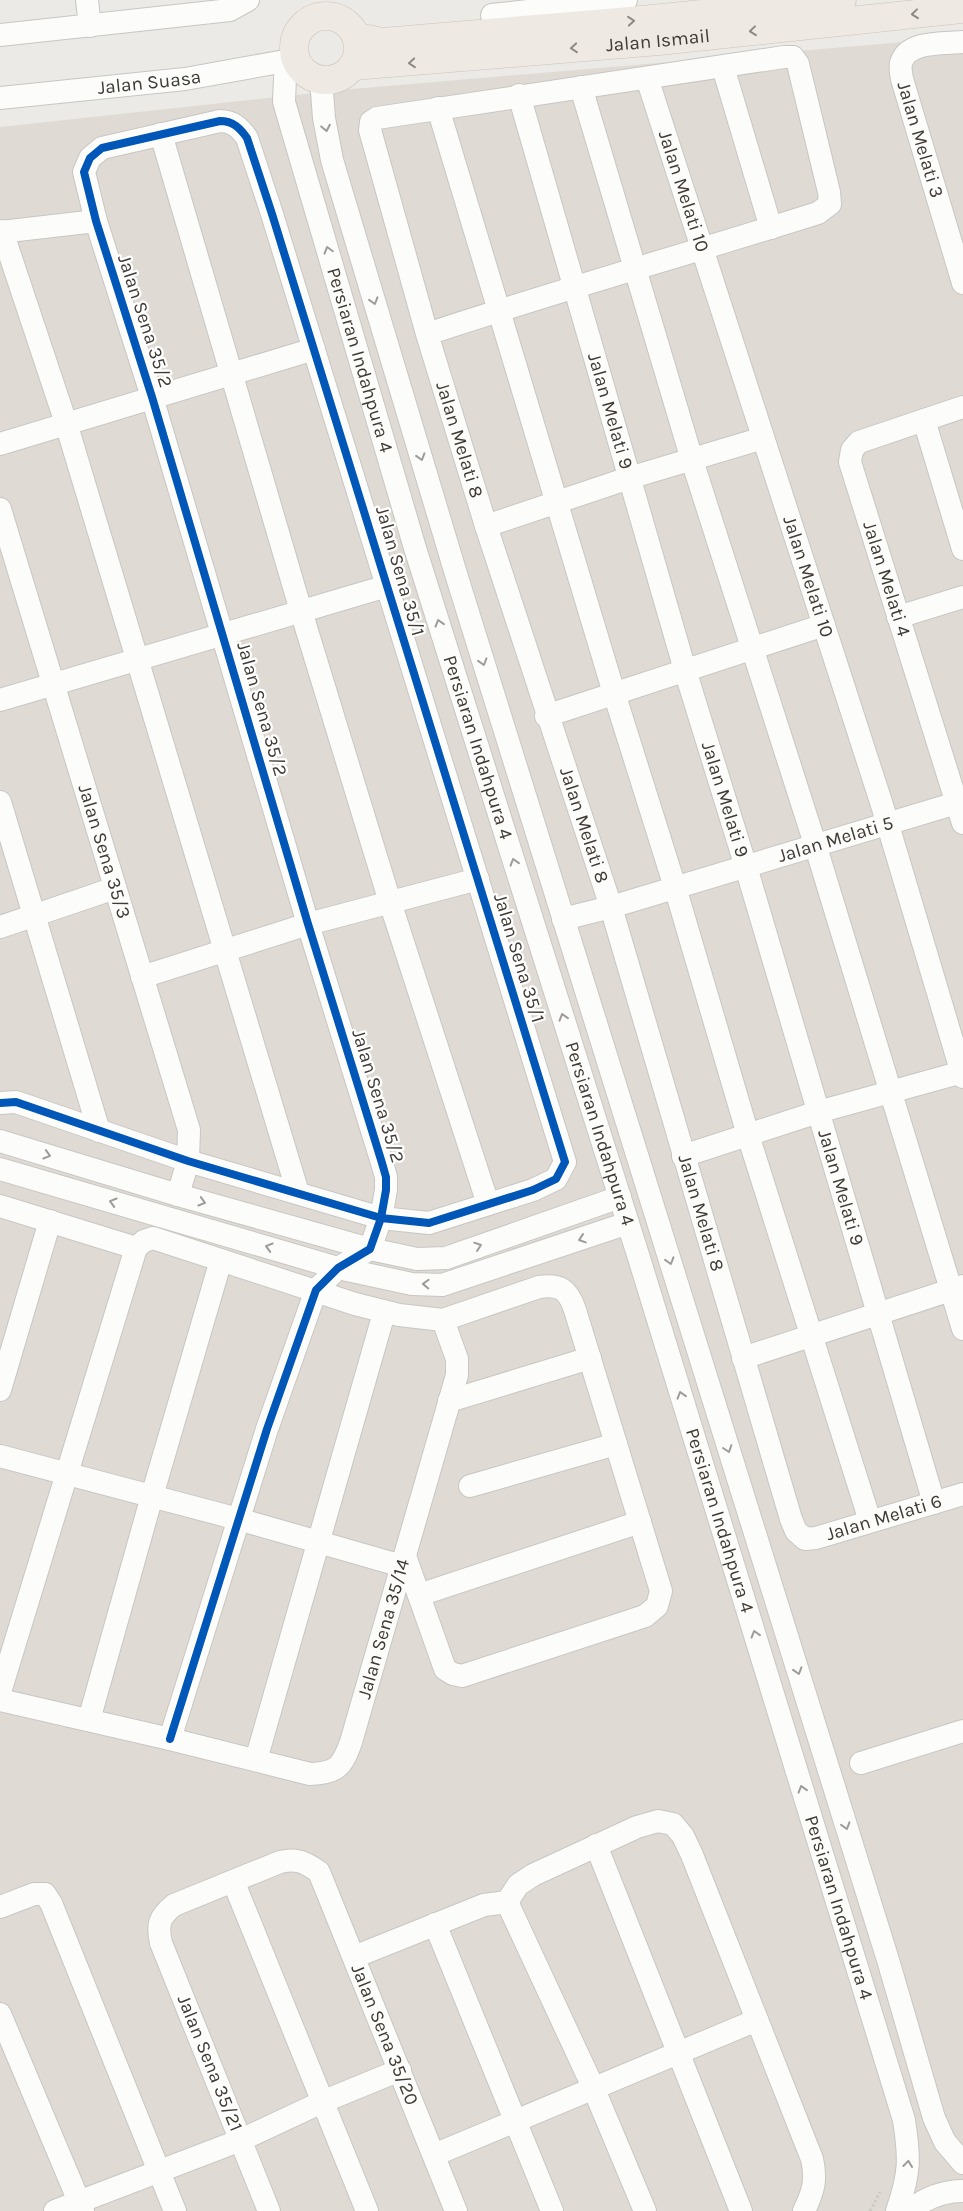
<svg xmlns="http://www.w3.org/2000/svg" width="963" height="2211" viewBox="0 0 963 2211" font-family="Karla,sans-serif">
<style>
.residential{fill:#dfdbd4}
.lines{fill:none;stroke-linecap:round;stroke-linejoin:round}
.minor-casing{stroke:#c8c6c3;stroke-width:24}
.major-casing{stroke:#ccc2b7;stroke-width:29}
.path{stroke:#cbc9c6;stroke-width:3;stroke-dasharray:2.5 2.5;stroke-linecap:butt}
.minor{stroke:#fcfcfb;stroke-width:22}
.major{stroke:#eee9e3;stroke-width:28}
.cycleway-casing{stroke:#fff;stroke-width:11}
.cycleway{stroke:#0057b8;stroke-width:8}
.oneway{stroke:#8e8983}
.oneway2{stroke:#9e9b98}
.labels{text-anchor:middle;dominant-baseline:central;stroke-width:4.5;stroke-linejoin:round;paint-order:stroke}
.street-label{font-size:19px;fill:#403a34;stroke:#fff}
</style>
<rect width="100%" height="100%" fill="#eceae7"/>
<path class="residential" d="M963,37v2174h-963v-2084l352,-38z"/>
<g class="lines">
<g class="minor-casing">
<g id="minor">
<path d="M87,0l3,26"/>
<path d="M492,15l134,-15"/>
<path d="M0,35l230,-25 18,-10"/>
<path id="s1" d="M963,42c-19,2 -55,-2 -62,21 -1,5 0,11 1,16l61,204"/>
<path id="s2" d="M296,59l-11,18 -1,25 131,446 224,710 265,862c6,39 6,53 -7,91"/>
<path d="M723,67l48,161"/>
<path id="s3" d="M647,78l235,727 81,272"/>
<path d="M321,79l3,39 8,42 124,414 432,1386 46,158 11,24 18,21"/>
<path d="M581,87l111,373 123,384 148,485"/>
<path id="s4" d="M519,95l166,575 61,197 188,636"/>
<path id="s5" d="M0,98l185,-19 111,-20"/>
<path d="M438,108l176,585 61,194 73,248 122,386"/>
<path d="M161,134l140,477 89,291 98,302"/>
<path d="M2,231l64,192 232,770"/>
<path d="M0,232l96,-11"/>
<path id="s6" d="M427,334c130,-43 261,-80 391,-121l12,-9 -1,-12 -31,-128 -5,-7h-9l-407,61 -6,4 -1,8 57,204 59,192 125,381 180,612 5,12 9,8 11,-1 147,-44"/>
<path id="s7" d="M963,407l-104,35 -7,8 -2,12 113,361"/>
<path d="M924,420l39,129"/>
<path d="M0,444l314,-95"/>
<path id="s8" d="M0,509l189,621 -1,31 -10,34"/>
<path d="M486,526l143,-48 134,-40"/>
<path d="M898,617l65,-20"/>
<path d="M0,700l387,-114"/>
<path d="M546,716l278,-91"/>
<path d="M0,802l99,329"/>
<path id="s9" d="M563,919l48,-12 352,-106"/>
<path d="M0,927l115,-39"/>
<path d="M142,977l166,-53 170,-45"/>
<path d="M0,1103l16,-1 172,59 193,57 48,5 104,-33 23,-11 9,-17 -293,-948 -25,-76c-7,-10 -14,-17 -27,-17l-118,27 -12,10 -6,14 12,49 56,176 156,527 74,239 4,14v13l-5,28 -11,31 -32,19 -22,22 -49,139 -97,310"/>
<path d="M0,1141l178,54 192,54 47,10 29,-1 174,-61"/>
<path d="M683,1156l135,-44 144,-40"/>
<path d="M0,1169l338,99 74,16 30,1 186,-62"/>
<path d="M0,1206l136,42 8,-7 9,-3 202,66 44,11 44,5 96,-33c21,-3 29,2 36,23l86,281 -4,15 -12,10 -183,60 -9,-2 -8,-5 -40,-113"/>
<path d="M743,1358l220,-72"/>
<path d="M0,1390l50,-169"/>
<path d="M449,1401l141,-43"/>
<path d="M0,1456l238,63 164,47"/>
<path d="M470,1486l146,-42"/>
<path d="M419,1595l221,-73"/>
<path d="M0,1692l136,-444"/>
<path id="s10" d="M0,1700l170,39 140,35c27,-1 32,-7 41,-32l106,-367v-16l-14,-39"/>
<path d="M89,1720l63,-224 69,-236"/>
<path d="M256,1760l128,-447"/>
<path d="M861,1763l102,-32"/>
<path d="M596,1845l145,366"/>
<path d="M234,1883l133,328"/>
<path d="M507,1902l86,185 52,124"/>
<path d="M0,1907l34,-13h11l6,9 124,308"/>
<path d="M435,1924l117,287"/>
<path d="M354,1957l130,-52 23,-3 11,-17 15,-10 104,-48 21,-6 15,3 10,12 9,19 120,304c5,21 1,33 -8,52"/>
<path d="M0,2014l83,197"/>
<path d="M434,2155l323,-135"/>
<path d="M55,2211l186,-71 81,-38 78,-32"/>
<path id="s11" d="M269,2211l-108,-268c-4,-18 -2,-26 13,-38l106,-43c17,-4 25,0 39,10l137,339"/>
<path d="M909,2211c15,-12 34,-20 54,-20"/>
</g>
</g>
<g class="major-casing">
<g id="major">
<circle cx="326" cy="48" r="32"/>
<path d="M357,37l26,5 248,-21 211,-21"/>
<path id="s12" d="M353,66l306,-25 304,-32"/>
</g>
</g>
<path class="path" d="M870,2211l10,-19"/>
<use href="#minor" class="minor"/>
<use href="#major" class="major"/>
<g class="cycleway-casing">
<path id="cycleway" d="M0,1103l16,-1 172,59 193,57 48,5 104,-33 23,-11 9,-17 -293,-948 -25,-76c-7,-10 -14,-17 -27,-17l-118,27 -12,10 -6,14 12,49 56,176 156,527 74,239 4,14v13l-5,28 -11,31 -32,19 -22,22 -49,139 -97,310"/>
</g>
<use href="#cycleway" class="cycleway"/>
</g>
<defs><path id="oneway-chevron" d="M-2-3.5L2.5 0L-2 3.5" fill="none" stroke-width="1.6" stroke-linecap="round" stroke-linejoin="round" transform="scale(1.25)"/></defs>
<g class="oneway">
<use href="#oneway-chevron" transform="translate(915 14) rotate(174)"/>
<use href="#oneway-chevron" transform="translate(631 21) rotate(-5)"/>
<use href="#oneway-chevron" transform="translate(753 31) rotate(174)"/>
<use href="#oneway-chevron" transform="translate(574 48) rotate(175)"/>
<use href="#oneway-chevron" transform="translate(412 63) rotate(175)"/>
</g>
<g class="oneway2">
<use href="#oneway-chevron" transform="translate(326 128) rotate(79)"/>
<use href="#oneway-chevron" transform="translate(328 250) rotate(-106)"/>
<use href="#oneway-chevron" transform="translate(374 301) rotate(73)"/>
<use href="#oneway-chevron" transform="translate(421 457) rotate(73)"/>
<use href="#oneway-chevron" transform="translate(439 623) rotate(-107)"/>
<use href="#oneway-chevron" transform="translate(483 662) rotate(73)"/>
<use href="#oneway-chevron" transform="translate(514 862) rotate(-107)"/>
<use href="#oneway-chevron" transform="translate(563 1017) rotate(-107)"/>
<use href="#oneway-chevron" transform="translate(47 1155) rotate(17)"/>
<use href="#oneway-chevron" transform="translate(113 1202) rotate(-164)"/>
<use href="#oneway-chevron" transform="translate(202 1202) rotate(16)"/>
<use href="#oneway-chevron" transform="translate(582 1239) rotate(162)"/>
<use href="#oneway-chevron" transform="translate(478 1246) rotate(-19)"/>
<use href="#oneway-chevron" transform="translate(269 1247) rotate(-164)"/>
<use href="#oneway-chevron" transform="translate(670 1261) rotate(73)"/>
<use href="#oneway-chevron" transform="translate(426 1284) rotate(-178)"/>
<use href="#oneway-chevron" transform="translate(681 1395) rotate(-107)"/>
<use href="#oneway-chevron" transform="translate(728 1449) rotate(72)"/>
<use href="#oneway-chevron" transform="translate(755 1634) rotate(-107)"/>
<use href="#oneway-chevron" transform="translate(798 1671) rotate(73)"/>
<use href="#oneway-chevron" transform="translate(802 1789) rotate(-107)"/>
<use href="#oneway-chevron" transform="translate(846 1826) rotate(73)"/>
<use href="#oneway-chevron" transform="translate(908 2164) rotate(-84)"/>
</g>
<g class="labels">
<g class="street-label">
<text stroke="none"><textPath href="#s12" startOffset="306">Jalan Ismail</textPath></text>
<text stroke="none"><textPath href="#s5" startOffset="150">Jalan Suasa</textPath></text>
<text stroke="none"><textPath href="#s1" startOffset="149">Jalan Melati 3</textPath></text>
<text stroke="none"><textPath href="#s3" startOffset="119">Jalan Melati 10</textPath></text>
<text transform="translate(145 321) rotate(72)">Jalan Sena 35/2</text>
<text stroke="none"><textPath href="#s2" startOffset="315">Persiaran Indahpura 4</textPath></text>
<text stroke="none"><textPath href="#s4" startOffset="329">Jalan Melati 9</textPath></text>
<text stroke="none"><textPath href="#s6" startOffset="1335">Jalan Melati 8</textPath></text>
<text transform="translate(400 571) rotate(74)">Jalan Sena 35/1</text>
<text stroke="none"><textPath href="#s3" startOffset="524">Jalan Melati 10</textPath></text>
<text stroke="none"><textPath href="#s7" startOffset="255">Jalan Melati 4</textPath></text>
<text transform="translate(262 709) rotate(74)">Jalan Sena 35/2</text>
<text stroke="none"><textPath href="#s2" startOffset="720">Persiaran Indahpura 4</textPath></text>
<text stroke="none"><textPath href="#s4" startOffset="734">Jalan Melati 9</textPath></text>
<text stroke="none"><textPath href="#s6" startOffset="1740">Jalan Melati 8</textPath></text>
<text stroke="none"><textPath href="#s9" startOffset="284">Jalan Melati 5</textPath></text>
<text stroke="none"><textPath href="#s8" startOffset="358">Jalan Sena 35/3</textPath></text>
<text transform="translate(519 958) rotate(73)">Jalan Sena 35/1</text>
<text transform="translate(378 1096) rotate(73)">Jalan Sena 35/2</text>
<text stroke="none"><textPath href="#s2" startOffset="1125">Persiaran Indahpura 4</textPath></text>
<text stroke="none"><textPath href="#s4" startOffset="1139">Jalan Melati 9</textPath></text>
<text stroke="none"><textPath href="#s6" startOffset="2145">Jalan Melati 8</textPath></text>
<text stroke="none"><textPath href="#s6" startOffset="2571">Jalan Melati 6</textPath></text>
<text stroke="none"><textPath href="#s2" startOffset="1530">Persiaran Indahpura 4</textPath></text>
<text stroke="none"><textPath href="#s10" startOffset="494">Jalan Sena 35/14</textPath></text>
<text stroke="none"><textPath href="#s2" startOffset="1935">Persiaran Indahpura 4</textPath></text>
<text stroke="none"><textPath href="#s11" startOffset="664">Jalan Sena 35/20</textPath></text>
<text transform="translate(210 2063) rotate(68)">Jalan Sena 35/21</text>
</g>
</g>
</svg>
